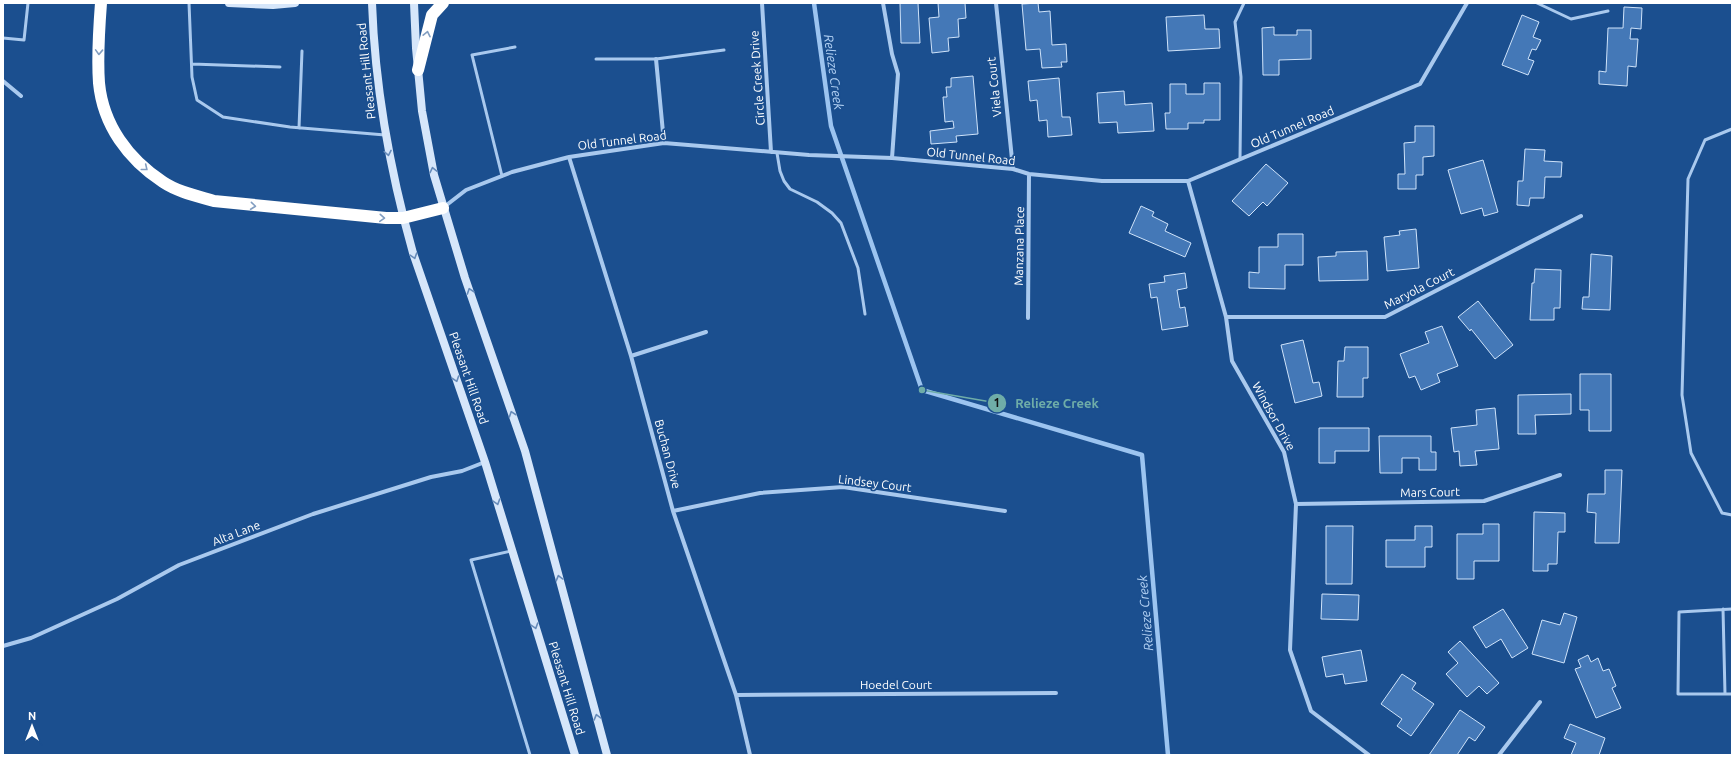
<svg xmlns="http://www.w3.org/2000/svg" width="1735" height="758" viewBox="0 0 1735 758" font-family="Ubuntu,sans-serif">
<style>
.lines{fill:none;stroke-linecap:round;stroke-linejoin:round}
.stream{stroke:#9cc4f0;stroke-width:4.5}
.building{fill:#4478b7;stroke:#cfe3fa}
.service{stroke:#a9c9ee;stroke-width:3}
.minor{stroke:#a9c9ee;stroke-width:4}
.secondary{stroke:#d6e6fa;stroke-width:8}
.motorway{stroke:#fff;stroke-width:12}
.oneway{stroke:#829ec1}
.oneway2{stroke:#668bba}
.labels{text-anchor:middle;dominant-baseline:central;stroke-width:3.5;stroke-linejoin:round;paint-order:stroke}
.street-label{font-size:12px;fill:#fff;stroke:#1b4f8f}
.water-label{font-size:13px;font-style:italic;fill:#b5d3f5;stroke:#1b4f8f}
.leader{fill:none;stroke:#6fada8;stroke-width:1.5}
.callout-dot{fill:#6fada8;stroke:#1b4f8f;stroke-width:1.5}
.mark-label{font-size:12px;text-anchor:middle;font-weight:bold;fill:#111}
.callout-label{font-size:13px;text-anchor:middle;font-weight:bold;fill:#6fada8;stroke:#1b4f8f;stroke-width:3.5;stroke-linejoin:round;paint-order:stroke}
</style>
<rect width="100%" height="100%" fill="#1b4f8f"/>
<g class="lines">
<path class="stream" d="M814,3l17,123 91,264 220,65 26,300"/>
</g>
<path class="building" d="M900,3h18l2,40h-19z
M938,3h27l1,15 -8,1 1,18 -11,1 1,13 -17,2 -3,-35 10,-1z
M1038,3l1,9 11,-1 2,34 14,-1 1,18h-6l1,5 -20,1 -2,-19 -14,1 -4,-46z
M1624,7l18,1 -1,21 -10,-1 -1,11h8l-2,28 -8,-1 -1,20 -28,-2v-13l7,1 2,-44h15z
M1204,15l1,14h14l1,19 -52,3 -2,-34z
M1522,15l17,7 -6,15 8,3 -5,10 -4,-1 -4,10 6,2 -6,14 -26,-10z
M1274,27v8h23v-5h14v29l-32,1v15h-16l-1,-47z
M973,76l5,58 -22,2 1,6 -26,2 -1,-13 24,-3 -1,-7 -8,1 -2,-25h4l-1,-10h5v-9z
M1059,78l3,39h8l2,18 -24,2 -1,-17 -8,1 -2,-21 -7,1 -2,-20z
M1204,83h16v37h-16v3h-16v6h-22l-1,-16h5v-29h16v10h18z
M1124,91l1,14 27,-2 2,28 -36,2 -1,-11 -18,1 -2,-30z
M1415,126h19v30l-11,1v18h-7v14h-18v-15h7l-1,-31 11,-1z
M1525,149l20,1 -1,11 18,1 -1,15h-16l-1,21h-14l-1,8 -12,-1 1,-24h5z
M1483,160l15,52 -14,4 -2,-8 -21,6 -13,-44z
M1266,164l22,19 -21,23 -4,-4 -14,14 -17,-15z
M1141,206l13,6 -2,4 16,8 -3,7 26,12 -6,14 -56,-24z
M1416,229l3,39 -32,3 -3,-34 16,-2 -1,-4z
M1278,234h25v31h-18v24l-36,-1v-16l10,1v-26h19z
M1367,251l1,29 -49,1 -1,-24 18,-1v-4z
M1591,254l21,2 -2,54 -28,-1 1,-12h6z
M1535,269l26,1 -1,38h-6v12h-24l2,-37h2z
M1185,273l2,15 -10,2 3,18 5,-1 3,19 -26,4 -5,-33 -6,1 -2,-14 16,-2 -1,-6z
M1478,301l35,44 -18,14 -24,-30 -1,2 -12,-14z
M1442,326l16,40 -21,8 3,8 -19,8 -6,-14 -6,2 -9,-24 29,-11 -4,-11z
M1303,340l10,43 6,-1 3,14 -27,7 -14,-58z
M1345,347h23v31h-5v19h-26l1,-36h6z
M1580,374h31v57h-22v-21h-9z
M1571,394v20l-36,1 1,19h-18v-39z
M1495,408l4,41 -24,2 2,14 -17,1 -1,-15 -5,1 -3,-24 26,-3 -1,-15z
M1319,428h50v23h-34v12h-16z
M1379,436h52v16h5v18h-17v-12h-17v15h-22z
M1605,470h17l-3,73h-24l1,-30 -9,-1 1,-18h17z
M1534,512l31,1v19h-7l-1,32h-9v7h-15z
M1483,524h16v37h-25v18h-17v-45h26z
M1326,526h27l-1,58h-26z
M1415,526h17v21h-7v20h-39v-27h29z
M1322,594l37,1 -1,25 -37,-1z
M1503,609l25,39 -16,10 -11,-19 -15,9 -13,-21z
M1564,613l13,4 -13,46 -32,-9 10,-34 18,5z
M1460,641l39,42 -12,11 -8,-8 -12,11 -21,-23 12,-11 -10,-11z
M1361,650l6,31 -22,3 -2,-10 -17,3 -4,-20z
M1588,655l3,7 7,-4 5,13 6,-2 7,17 -4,2 9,20 -25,10 -21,-49 6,-2 -3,-7z
M1402,674l14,9 -4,6 22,15 -23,32 -14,-10 5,-7 -21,-15z
M1460,710l25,17 -10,14 -6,-4 -12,18h-28z
M1570,724l35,14 -6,17h-28l5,-12 -12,-5z"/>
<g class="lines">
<path class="service" d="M189,3l3,74 5,23 26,17 67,10 95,8
M1537,3l34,16 37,-8
M3,38l21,2 4,-37
M596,59h60l68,-9
M192,64l88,3
M299,128l3,-77
M1732,129l-27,11 -17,39 -6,216 9,58 31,60 10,2
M777,153l3,18 4,10 6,8 27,13 15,11 9,10 17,45 7,46
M1240,159l1,-82 -6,-55 9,-19
M502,176l-30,-121 43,-8
M511,551l-40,9 59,195
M1723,609l2,85
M1732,609l-53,3 -1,82h54"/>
<path class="minor" d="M762,3l9,149
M883,3l9,51 6,20 -6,84
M996,3l17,166
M656,59l8,84
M3,81l18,15
M569,157l62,199 42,155 63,184 14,60
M1188,181l38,136 6,44 52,91 12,52 -6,146 21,61 58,44
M444,207l22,-17 46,-18 57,-15 95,-14 145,12 83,3 121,11 16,5 73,7h86l232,-97 47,-81
M1226,317h159l196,-101
M1028,318l1,-144
M631,356l75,-24
M1296,504l188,-3 76,-26
M673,511l87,-18 83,-6 162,24
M3,646l28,-8 86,-39 62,-34 134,-51 118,-37 31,-6 23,-9
M736,695l320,-2
M1499,755l41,-53"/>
<path class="secondary" d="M229,3l44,2 22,-2
M372,3c3,85 18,168 41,250l72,209 90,293
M414,3l2,45 6,63 12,64 31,103 60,173 82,304"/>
<path class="motorway" d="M101,3c-2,26 -4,53 -2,80 4,42 29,76 64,99 15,10 34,14 51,19l172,17h17l40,-10
M418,70l14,-55 11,-12"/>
</g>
<defs><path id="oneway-chevron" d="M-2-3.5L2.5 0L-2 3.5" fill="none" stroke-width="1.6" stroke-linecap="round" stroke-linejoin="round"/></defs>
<g class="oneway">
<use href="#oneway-chevron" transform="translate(427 34) rotate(-78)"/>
<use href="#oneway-chevron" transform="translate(99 52) rotate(92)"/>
<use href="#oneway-chevron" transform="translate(145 168) rotate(39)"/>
<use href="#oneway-chevron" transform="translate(253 206) rotate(6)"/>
<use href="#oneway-chevron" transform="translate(382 218) rotate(4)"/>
</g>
<g class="oneway2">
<use href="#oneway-chevron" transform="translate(388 153) rotate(79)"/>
<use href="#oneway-chevron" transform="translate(433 170) rotate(-103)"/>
<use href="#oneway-chevron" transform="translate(414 256) rotate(72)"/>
<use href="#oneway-chevron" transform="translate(470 291) rotate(-109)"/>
<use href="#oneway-chevron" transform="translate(456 379) rotate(71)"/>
<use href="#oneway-chevron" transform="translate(512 414) rotate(-109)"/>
<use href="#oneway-chevron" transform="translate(497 502) rotate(73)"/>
<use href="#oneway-chevron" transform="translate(559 578) rotate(-105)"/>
<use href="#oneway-chevron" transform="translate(535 626) rotate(73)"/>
<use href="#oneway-chevron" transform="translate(597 717) rotate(-105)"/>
</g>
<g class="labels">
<g class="street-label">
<text transform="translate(366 71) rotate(-96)">Pleasant Hill Road</text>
<text transform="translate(757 78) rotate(-94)">Circle Creek Drive</text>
<text transform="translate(994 87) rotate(-96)">Viela Court</text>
<text transform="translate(1292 127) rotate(-23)">Old Tunnel Road</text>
<text transform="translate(622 140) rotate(-7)">Old Tunnel Road</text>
<text transform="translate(971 156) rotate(6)">Old Tunnel Road</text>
<text transform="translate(1019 246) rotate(-89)">Manzana Place</text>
<text transform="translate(1419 288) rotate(-27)">Maryola Court</text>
<text transform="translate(469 378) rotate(71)">Pleasant Hill Road</text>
<text transform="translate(1274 416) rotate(61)">Windsor Drive</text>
<text transform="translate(668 454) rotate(75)">Buchan Drive</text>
<text transform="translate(875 483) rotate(7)">Lindsey Court</text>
<text transform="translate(1430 492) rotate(-1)">Mars Court</text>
<text transform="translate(236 533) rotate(-21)">Alta Lane</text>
<text x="896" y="684">Hoedel Court</text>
<text transform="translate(567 688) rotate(73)">Pleasant Hill Road</text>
</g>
<g class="water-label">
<text transform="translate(834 72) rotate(82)">Relieze Creek</text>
<text transform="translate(1145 613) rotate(-95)">Relieze Creek</text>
</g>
</g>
<path class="leader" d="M922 390L997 403"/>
<g class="callout-dot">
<circle cx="922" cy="390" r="4"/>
<circle cx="997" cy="403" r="10"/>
</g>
<g class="mark-label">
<text x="997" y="407">1</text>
</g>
<g class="callout-label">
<text x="1057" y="408">Relieze Creek</text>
</g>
<rect width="1735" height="758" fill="none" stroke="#ffffff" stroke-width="8"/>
<g transform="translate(32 726)" stroke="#1b4f8f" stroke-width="3" paint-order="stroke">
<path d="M0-3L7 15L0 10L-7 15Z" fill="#ffffff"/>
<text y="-6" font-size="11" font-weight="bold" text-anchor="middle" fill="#ffffff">N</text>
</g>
</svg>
